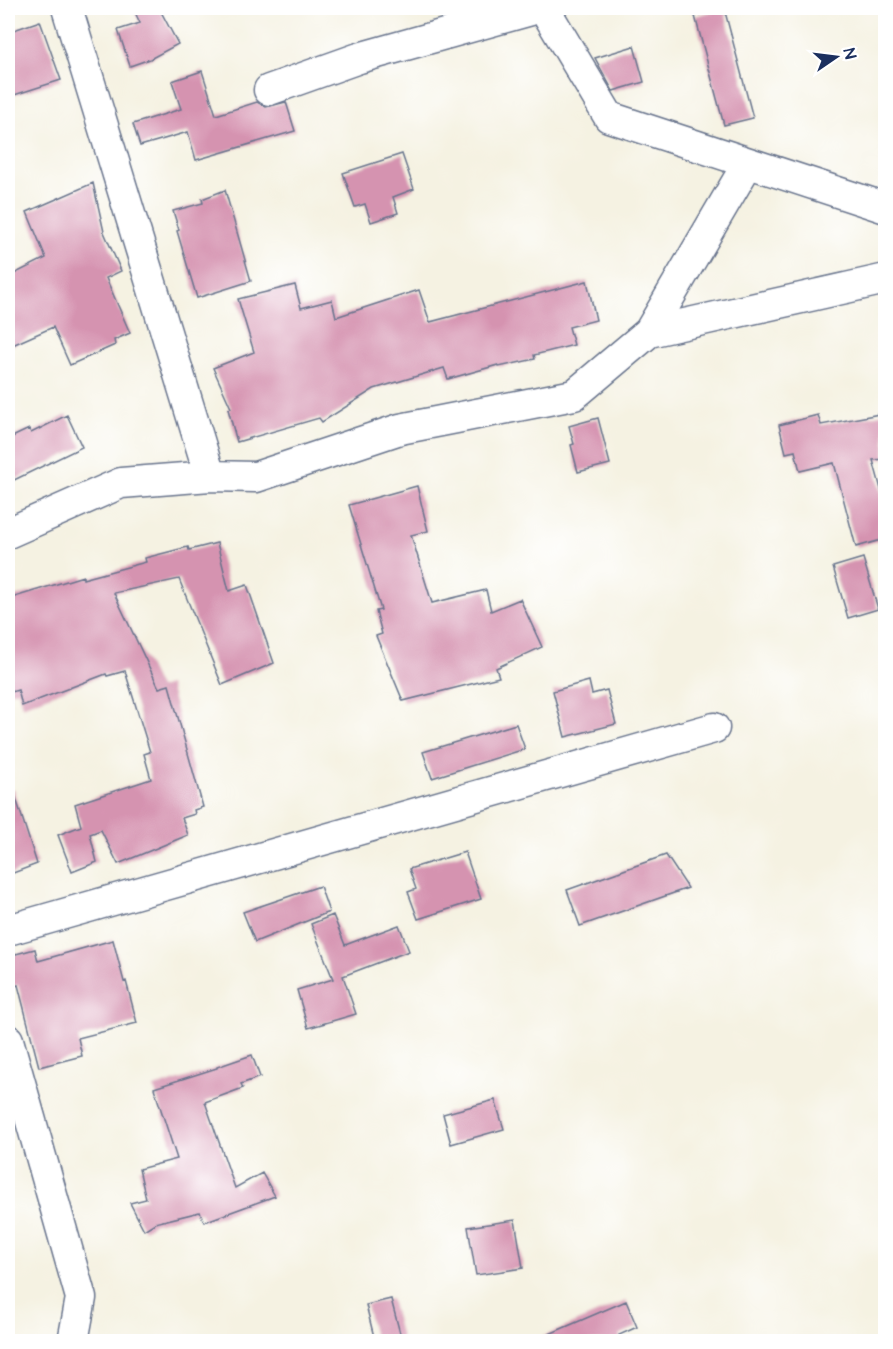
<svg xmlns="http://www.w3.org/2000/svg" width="893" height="1349" viewBox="0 0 893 1349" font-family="'Architects Daughter',sans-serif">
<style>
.building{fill:#d593b0}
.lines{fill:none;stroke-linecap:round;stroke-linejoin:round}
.minor-casing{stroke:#67738c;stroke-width:33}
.minor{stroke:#fff;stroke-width:30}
</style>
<rect width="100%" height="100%" fill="#fff"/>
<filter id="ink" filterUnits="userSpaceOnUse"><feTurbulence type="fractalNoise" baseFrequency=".0167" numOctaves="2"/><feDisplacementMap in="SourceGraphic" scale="12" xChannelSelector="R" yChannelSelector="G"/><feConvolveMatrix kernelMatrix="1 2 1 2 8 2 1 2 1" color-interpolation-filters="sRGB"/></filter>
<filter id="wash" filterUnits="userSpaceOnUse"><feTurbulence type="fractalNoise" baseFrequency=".008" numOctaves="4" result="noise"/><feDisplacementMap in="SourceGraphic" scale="24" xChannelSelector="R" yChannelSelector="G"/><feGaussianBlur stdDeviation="1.35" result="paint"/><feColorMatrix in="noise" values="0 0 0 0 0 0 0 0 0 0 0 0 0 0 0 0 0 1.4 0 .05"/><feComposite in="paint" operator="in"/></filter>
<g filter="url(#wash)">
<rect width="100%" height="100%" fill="#f5f2e2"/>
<g id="blocks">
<path class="building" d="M133,8h26l19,36 -28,15 -20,7 -12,-36 22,-7z
M724,8l29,110 -29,7 -29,-109z
M40,21l21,59 -53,17v-65z
M634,46l10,36 -31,9 -18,-33z
M202,71l14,44 41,-13 9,5 20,-5 9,29 -99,29 -8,-28 -48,14 -7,-22 48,-15 -9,-28z
M402,154l12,35 -21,8 5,16 -27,9 -6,-18 -10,3 -12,-34z
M93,183l11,49 17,39 -15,7 24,55 -16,7 1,5 -45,20 -17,-38 -45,20v-70l38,-19 -19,-46z
M225,190l26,91 -54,17 -20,-67 2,-1 -6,-19 30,-8 -1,-4z
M587,281l9,39 -27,7 5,18 -40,10 1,4 -36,8 -1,-2 -50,14 -4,-11 -70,21 -52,33 -3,-4 -82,24 -9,-33 3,-1 -18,-40 41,-16 -16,-53 57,-14 6,23 31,-8 4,17 83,-27 11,32z
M885,413v46l-12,1 12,44v35l-29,8 -22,-84 -34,8 -5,-20 -9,2 -7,-28 39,-10 3,10z
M67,415l15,32 -74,36v-44l21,-10 2,4z
M598,418l12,46 -32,8 -7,-27 3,-1 -5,-18z
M417,486l11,45 -17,4 21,68 54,-13 5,21 29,-12 22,48 -46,21 3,9 -96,24 -27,-65 6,-2 -6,-23 5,-1 -32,-105z
M217,543l12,48 18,-6 27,78 -52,22 -43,-106 -65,14 45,95 10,-3 34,122 -9,3 1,4 -13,4 6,17 -70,29 -17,-34 -11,4 7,28 -25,10 -14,-37 23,-9 -6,-22 76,-25 -7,-25 6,-2 -25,-81 -18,5 -1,-2 -84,32 -4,-16 -10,3v-94l75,-23v3l63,-17 -1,-4 43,-11 1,3z
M863,558l15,51 -30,9 -15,-51z
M589,681l3,13 15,-4 9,34 -51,13 -12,-46z
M516,724l9,25 -93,29 -9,-26z
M13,789l24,75 -29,11v-85z
M465,852l16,47 -63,20 -10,-27 8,-3 -7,-20z
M666,855l22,33 -108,38 -13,-36z
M320,886l9,26 -74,30 -12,-30z
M333,915l12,30 54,-20 10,26 -66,25 13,38 -48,14 -11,-38 36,-11 -22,-55z
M113,940l11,42 2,-1 11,42 -59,15 4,18 -43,11 -21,-82 -10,3v-32l27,-7 3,12z
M252,1055l8,22 -19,7 2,4 -38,14 30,86 27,-15 13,23 -71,26 -4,-10 -45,11 -11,7 -14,-27 16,-4 -7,-30 38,-10 -23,-71 63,-20v-1z
M495,1100l9,29 -53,15 -8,-30z
M515,1220l8,48 -47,7 -8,-48z
M391,1299l11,42h-27l-9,-36z
M626,1301l11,26 -18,8 3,6h-89z"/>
</g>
</g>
<g filter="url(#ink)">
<use href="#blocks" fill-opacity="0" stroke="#67738c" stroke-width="1.5"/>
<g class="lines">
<g class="minor-casing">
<path id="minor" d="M67,8l143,468
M544,8l65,109 277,91
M269,90l90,-32 179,-50
M649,332l237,-53
M8,533l113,-50 89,-7 46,1 144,-48 174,-34 75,-63 99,-169
M8,930l706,-202
M8,1040l73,258 -7,38 2,6"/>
</g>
<use href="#minor" class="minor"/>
</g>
</g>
<rect width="893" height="1349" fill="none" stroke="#fff" stroke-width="30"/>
<g transform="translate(836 57) rotate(76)" stroke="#ffffff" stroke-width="4.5" paint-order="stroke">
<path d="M0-4.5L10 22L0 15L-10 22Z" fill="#1b2f5e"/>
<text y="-9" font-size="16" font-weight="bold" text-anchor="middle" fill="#1b2f5e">N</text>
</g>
</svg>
